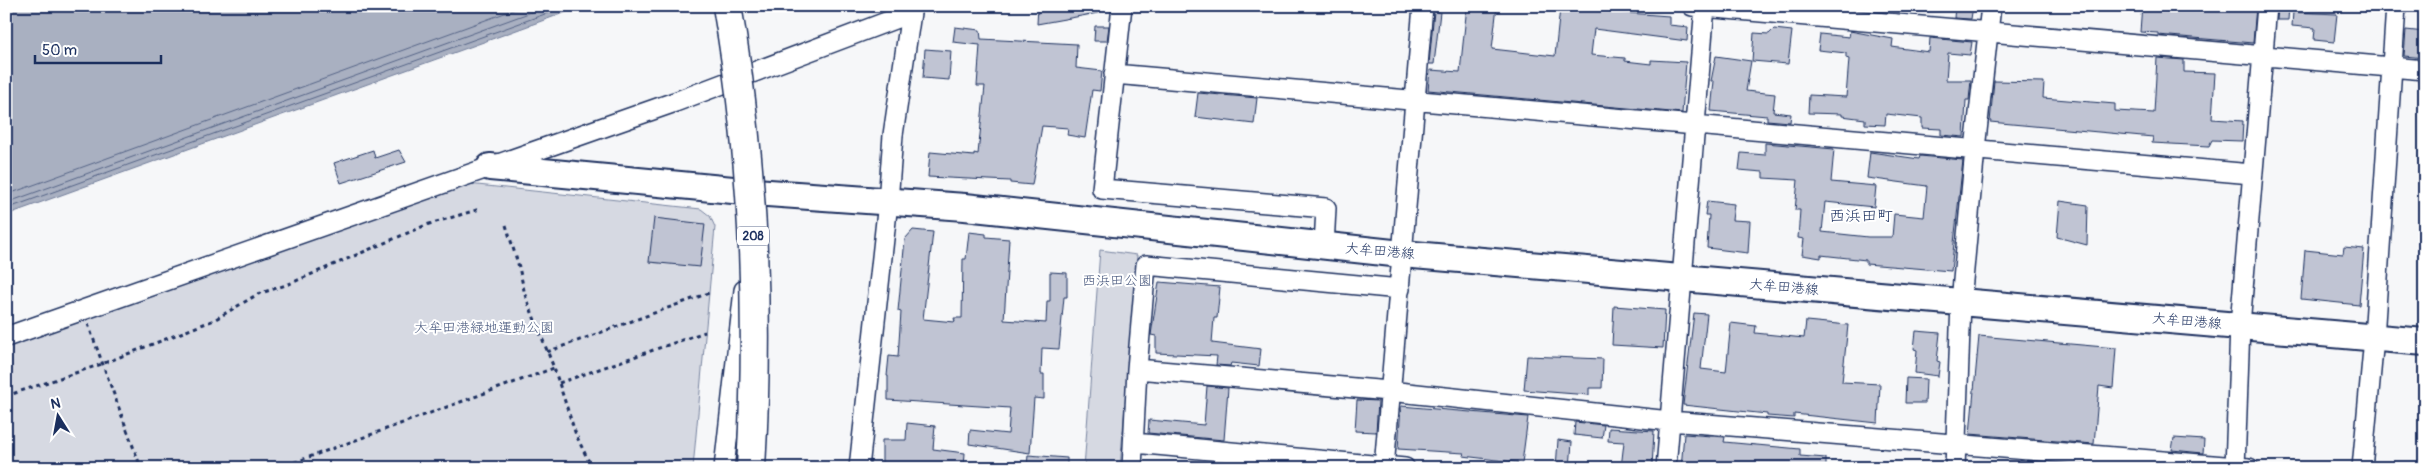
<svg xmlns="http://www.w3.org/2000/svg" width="2431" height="474" viewBox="0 0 2431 474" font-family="Pangolin,'Klee One',sans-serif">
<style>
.green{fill:#d6d9e2;stroke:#7884a0}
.water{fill:#a9b0c1;stroke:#707c99}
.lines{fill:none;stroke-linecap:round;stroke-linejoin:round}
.shore{stroke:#546386;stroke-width:1}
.building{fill:#c0c4d3;stroke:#1b2f5e}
.street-casing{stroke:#1b2f5e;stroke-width:22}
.secondary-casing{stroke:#1b2f5e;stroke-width:30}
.path{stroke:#1b2f5e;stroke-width:3;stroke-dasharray:4 4;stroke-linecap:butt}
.street{stroke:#fff;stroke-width:19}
.secondary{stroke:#fff;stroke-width:26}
.highway-bridge-casing{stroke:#1b2f5e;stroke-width:31;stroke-linecap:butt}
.highway-bridge{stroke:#fff;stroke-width:28}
.labels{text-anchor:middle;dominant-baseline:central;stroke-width:4;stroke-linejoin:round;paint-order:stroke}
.shield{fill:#fff;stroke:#5f6d8e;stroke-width:1}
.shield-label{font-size:12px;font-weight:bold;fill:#1b2f5e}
.street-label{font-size:14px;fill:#1b2f5e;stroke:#fff}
.park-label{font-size:14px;fill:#4a5a7f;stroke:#fff}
.quarter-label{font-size:16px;fill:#1b2f5e;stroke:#fff}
</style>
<rect width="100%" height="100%" fill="#f6f7f9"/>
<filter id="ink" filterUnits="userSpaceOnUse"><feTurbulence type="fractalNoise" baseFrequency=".02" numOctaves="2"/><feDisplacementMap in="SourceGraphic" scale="10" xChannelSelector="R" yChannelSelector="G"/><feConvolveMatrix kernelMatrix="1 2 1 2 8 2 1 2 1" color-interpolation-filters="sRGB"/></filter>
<g filter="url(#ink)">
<path class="green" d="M468,184l233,25 9,7 5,11 -22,241h-687v-121z
M1100,250l37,5 -17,213h-36z
M1973,462l89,6h-89z"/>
<path class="water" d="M6,6h577l-577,209z"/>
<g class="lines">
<path class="shore" d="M6,195l518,-189
M6,203l542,-197
M6,209l561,-203"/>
</g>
<path class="building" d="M1038,6h59l1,7 -61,11z
M1467,6h30l-5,43 63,7 5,-48 109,8v9l19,2 -1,14 -93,-12 -3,26 34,3v3l26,3v-4l35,2 -4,51 -254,-23 2,-20 30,2z
M1955,6h18l-2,13 -17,-1z
M2142,6h114l-3,37 -95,-8v-2l-18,-1z
M2278,6h11l-1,14h-11z
M1434,11l6,1 -6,52h-5z
M2293,12l44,2 -3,28 -20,-2 1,-12 -23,-2z
M1095,26h14l-2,15h-13z
M955,27l25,3 1,9 96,5 -1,24 26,3 -2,20 -8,-1 -7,48 -18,-3 1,-7 -26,-2 -10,59 -22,-2v-2l-82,-4 2,-25 44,4v-3l4,1 7,-68h-8l3,-41 -27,-3z
M1774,29l18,2 -4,33 -36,-3 2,-28 15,1z
M2406,30l19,2v26l-21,-2z
M1850,31l43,8 -1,8 37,5 1,-14 42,4 -2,13 -22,-2 -2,27h25l-2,20h-3l-2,37 -23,-2v-6l-19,-1v-10l-36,-4 -1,11 -20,-1v-5l-23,-3v-2l-34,-1 1,-18 37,2 3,-38 -3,-1v-5l-28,-3 2,-16 29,3z
M925,49l26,2 -2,29 -26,-2z
M1716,56l35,5 -5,30 29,3 -2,18 18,2 -1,8 -23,-2v-4l-56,-5 3,-30h-3z
M2157,58l27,2v12l31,1 -3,46 31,2 -1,20 -30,-1 -3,6 -57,-3 1,-6 -163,-15 4,-41 50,1 -1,16 72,6v7l39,2z
M1198,93l59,5 -3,26 -59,-7z
M1765,143l69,6 -3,33 45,4 -2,21 -49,-5 -3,30 46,5h24l2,-23 30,3 3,-31 -60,-8 3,-26 49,7 1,-3 43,4 -12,111 -85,-7v-4l-45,-5v3l-19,-3 2,-16 -6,-1 2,-28h-5l3,-30 -35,-2v-6l-24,-2 2,-17 24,2z
M373,150l2,8 24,-8 7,12 -65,21 -7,-20z
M1707,201l27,3 -2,16 18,1 -2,32 -41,-5 2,-33h-4z
M2060,201l28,4 -1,40 -30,-8z
M654,218l51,6 -5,43 -51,-5z
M913,230l20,2 -10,87 32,3 -1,-4h8l1,-59h3l3,-27 17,2v3l23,2 -5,81 42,3 1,-22h3v-29l17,1v24h-3l-5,52 -17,-1 -1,26h3v25l-10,-1 -4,55 -61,-9 1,-14 38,4 2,-26 -122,-8v-24h-1l2,-20 9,1 3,-45 -3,-1 7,-72z
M2344,247l20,2 -5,56 -58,-6 4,-49 38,4z
M1159,282l61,5 -3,31h-3l-2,25 49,6 -2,17 -28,-3 -1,3 -14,-1 1,-9 -61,-3v-17l-5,-1z
M1614,306l51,4 -2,38 -51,-3z
M1694,313l13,1 -6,55 25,3 5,-49 25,3 -1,7 49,5 2,-17 42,4 -6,57 38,2 -2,39 -84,-9v4l-27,-2v-2l-84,-9z
M1916,331l24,2 -3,28 3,1 -2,14 -23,-3 2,-23 -3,-1z
M1979,336l137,12 -3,40 -14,-2 -5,58 -124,-10z
M1527,356l76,3 -1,29h-13v7l-65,-5z
M1906,378l20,1 -1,24h-20z
M1207,386l21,2 -4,52 -76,-7 1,-13 55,5z
M1357,400l21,1 -2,31 -21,-1z
M1401,406l127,11 -6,46 -59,-7 1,-3 -66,-4z
M1575,422l29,3 -2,13 -28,-3z
M907,423l28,3 -2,23 32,4 -1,15h-82v-28h24z
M1609,428l45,3 -2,37h-31l3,-26 -16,-1z
M1684,434l41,3 -1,5 76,7v7l26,2v10h-145z
M2174,438l30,2 -1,13 -31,-3z
M1558,440l14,2 -2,26h-14z
M1028,455l39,3v10h-40z"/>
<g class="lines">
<g class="street-casing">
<path id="street" d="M1122,6l-20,183 224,19 -2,38
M1692,6l733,64
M1114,74l1138,100
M6,337l669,-235 235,-89
M1137,369l252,22 281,30 579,47
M1134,443l271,25
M724,468l20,-178
M859,468l29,-266 5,-67 19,-129
M1132,468l5,-99 9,-104 254,24
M1384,468l39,-462
M1666,468l39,-462
M1955,468l6,-166 14,-153 16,-143
M2235,468l5,-143 27,-319
M2362,468l12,-130 22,-332"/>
</g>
<g class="secondary-casing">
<path id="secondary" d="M490,167l264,25 211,15 437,47 1023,88"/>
</g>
<path class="path" d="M506,225l13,42 6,28 29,73 22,67 16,33
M88,324l53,144
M547,352l162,-59
M559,383l146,-51
M6,396l96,-32 112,-44 44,-26 31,-10 137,-59 54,-16
M279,468l275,-100"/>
<use href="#street" class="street"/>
<use href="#secondary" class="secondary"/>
<g class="highway-bridge-casing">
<path id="highway-bridge" d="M727,6c27,153 33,307 24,462"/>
</g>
<use href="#highway-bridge" class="highway-bridge"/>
</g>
</g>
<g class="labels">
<rect class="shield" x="737" y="226.5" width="32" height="19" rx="4"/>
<g class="shield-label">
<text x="753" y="236">208</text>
</g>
<g class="street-label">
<text transform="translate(1380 251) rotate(5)">大牟田港線</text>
<text transform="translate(1784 287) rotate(5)">大牟田港線</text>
<text transform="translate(2187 321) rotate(5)">大牟田港線</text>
</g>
<g class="park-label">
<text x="1117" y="280">西浜田公園</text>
<text x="484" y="327">大牟田港緑地運動公園</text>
</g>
<g class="quarter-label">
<text x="1861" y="216">西浜田町</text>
</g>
</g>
<rect width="2431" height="474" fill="none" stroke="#fff" stroke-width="25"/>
<rect x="12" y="12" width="2406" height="449" fill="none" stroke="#1b2f5e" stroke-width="2" filter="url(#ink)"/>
<g transform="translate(58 416) rotate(349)" stroke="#ffffff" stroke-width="4" paint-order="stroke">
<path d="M0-4L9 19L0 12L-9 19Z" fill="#1b2f5e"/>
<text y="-8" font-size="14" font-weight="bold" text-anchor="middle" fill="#1b2f5e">N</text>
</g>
<path d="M35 55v8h126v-8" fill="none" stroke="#1b2f5e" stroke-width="2.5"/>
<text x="42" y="55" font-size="15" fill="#1b2f5e" stroke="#ffffff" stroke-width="4" paint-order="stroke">50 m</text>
</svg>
